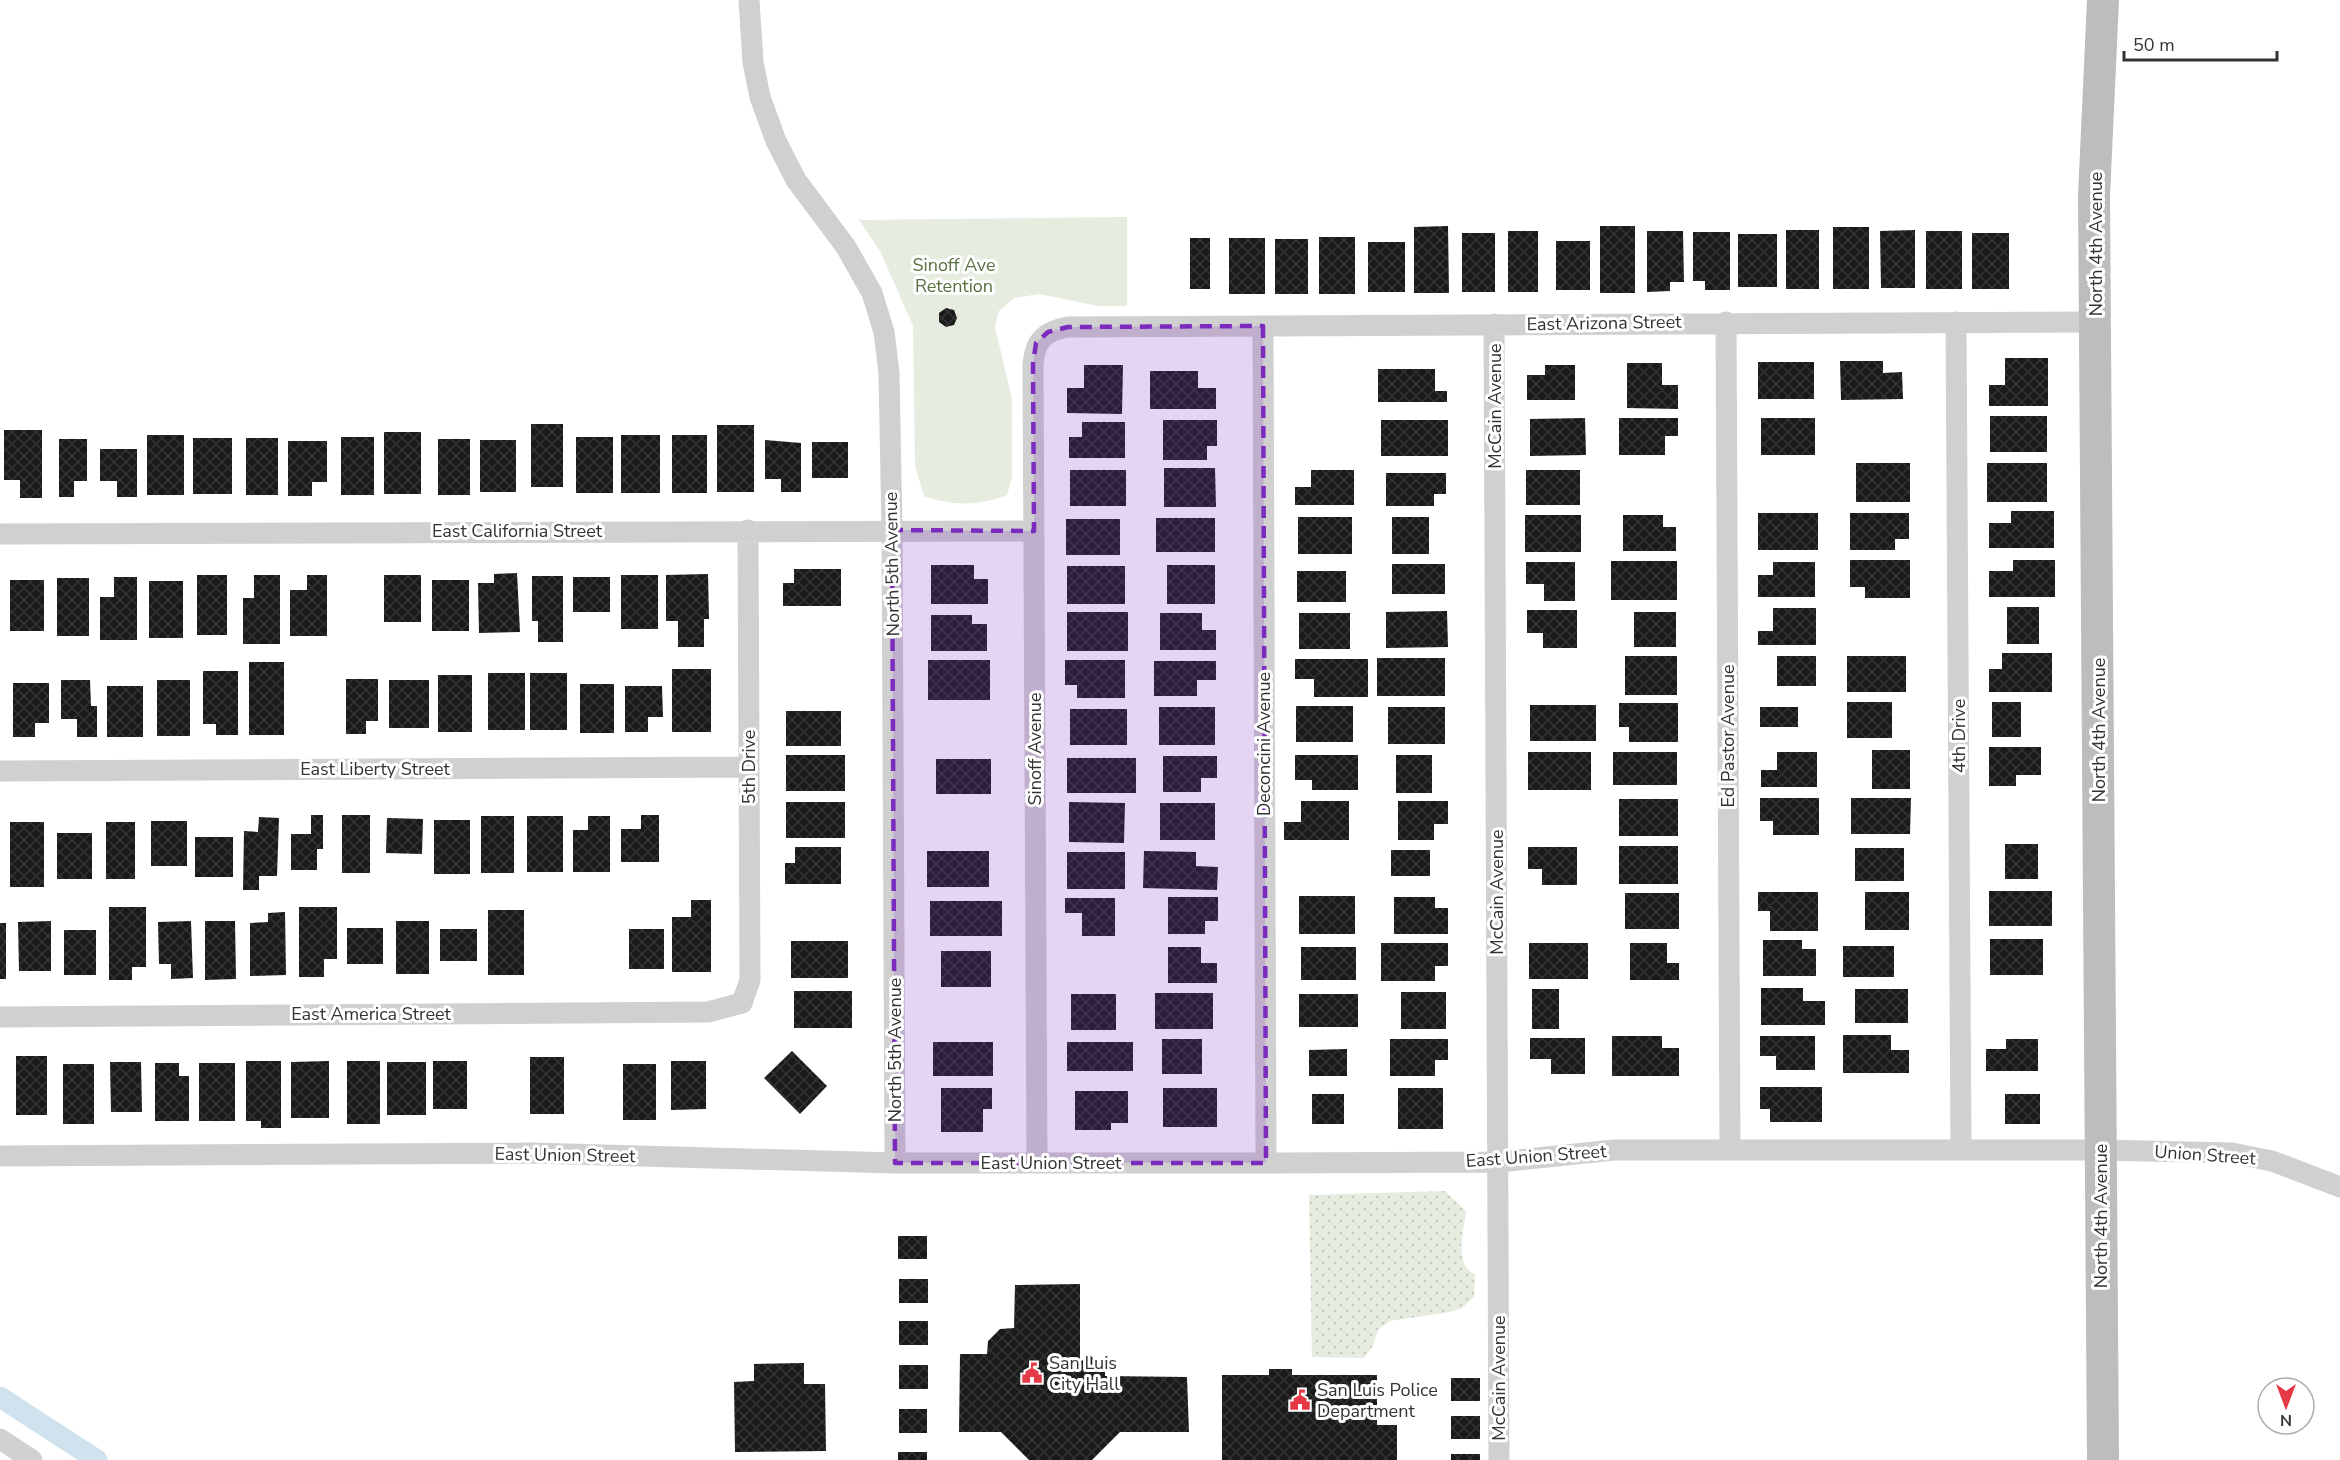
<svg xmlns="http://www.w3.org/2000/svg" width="2340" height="1460" viewBox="0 0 2340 1460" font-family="'Nunito Sans',sans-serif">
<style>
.grass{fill:url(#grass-dots)}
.park{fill:#e6ecdf}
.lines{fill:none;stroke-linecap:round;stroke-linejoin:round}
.canal{stroke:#cfe2ee;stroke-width:21}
.building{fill:url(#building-cross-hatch)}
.street{stroke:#d0d0d0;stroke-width:21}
.secondary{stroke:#bdbdbd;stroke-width:32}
.marked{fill:#7b2cbf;fill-opacity:0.2;stroke:#7b2cbf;stroke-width:4.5;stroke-dasharray:12 8;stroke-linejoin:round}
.labels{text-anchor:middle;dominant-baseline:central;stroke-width:6;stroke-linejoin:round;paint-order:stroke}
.street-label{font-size:18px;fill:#333;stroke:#fff}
.park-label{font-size:18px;fill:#56703f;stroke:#fff}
.poi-label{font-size:18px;fill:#333;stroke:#fff;text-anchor:start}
</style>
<defs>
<pattern id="grass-dots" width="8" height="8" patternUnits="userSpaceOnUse" patternTransform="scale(1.5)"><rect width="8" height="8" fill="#e6ecdf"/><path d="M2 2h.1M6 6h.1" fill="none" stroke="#c6cbc0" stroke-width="1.8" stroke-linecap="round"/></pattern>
<pattern id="building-cross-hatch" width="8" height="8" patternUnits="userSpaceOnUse" patternTransform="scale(1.5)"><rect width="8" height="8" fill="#1a1a1a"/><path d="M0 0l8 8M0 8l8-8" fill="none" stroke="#333"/></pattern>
</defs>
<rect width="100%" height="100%" fill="#fff"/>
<path class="grass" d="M1445,1191l21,20c-2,20 -13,54 9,63l-1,23 -12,11 -12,4 -60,9 -12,9 -5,16 -9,12 -52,-1 -3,-162z"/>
<path class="park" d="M1127,217v89h-29l-59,-12 -25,4 -15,13 -4,16 17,72v78l-5,18c-27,11 -56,11 -83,1l-9,-30 -2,-140 -33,-75 -21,-31z"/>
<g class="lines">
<path class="canal" d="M0,1397l97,63"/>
</g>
<path class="building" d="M1448,226l1,67h-35v-66z
M1600,226h35v67h-35z
M1833,227h36v62h-36z
M1786,230h33v59h-33z
M1915,230v58h-34l-1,-57z
M1508,231h30v61h-30z
M1647,231h36l1,51h-14v9l-23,1z
M1926,231h36v58h-36z
M1693,232h37v58h-25v-9h-12z
M1462,233h33v59h-33z
M1972,233h37v56h-37z
M1738,234h39v53h-39z
M1319,237h36v57h-36z
M1190,238h20v51h-20z
M1229,238h36v56h-36z
M1275,239h33v55h-33z
M1556,241h34v49h-34z
M1368,242h37v50h-37z
M946,308l8,2 3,8 -3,7 -8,2 -7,-5v-9z
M2005,358h43v48h-59v-21h16z
M1840,361h43v12l19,-1 1,27 -62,1z
M1758,362h56v37h-56z
M1627,363h35v22h16v24l-51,-1z
M1084,365h39l-1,49 -55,-1v-25h17z
M1545,365h30v35h-48v-25h18z
M1378,369h57v22h12v11h-69z
M1150,371h48v17h18v21h-66z
M1990,416h57v36h-57z
M1585,418l1,37 -56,1v-37z
M1619,418h59v18h-13v19h-46z
M1761,418h54v37h-54z
M1163,420h54v26h-10v14h-44z
M1381,420h67v36h-67z
M1082,422h43v36h-56v-21h13z
M531,424h32v63h-32z
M717,425h37v67h-37z
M4,430h38v68h-22v-18h-16z
M384,432h37v62h-37z
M147,435h37v60h-37z
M621,435h39v58h-39z
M672,435h35v58h-35z
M341,437h33v58h-33z
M576,437h37v56h-37z
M193,438h39v56h-39z
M246,438h32v57h-32z
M59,439h28v42h-13v16h-15z
M438,439h32v56h-32z
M480,440h36v52h-36z
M765,440l36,3v49h-20v-13h-16z
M288,441h39v41h-15v14h-24z
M812,442h36v36h-36z
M100,449h37v48h-20v-16h-17z
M1856,463h54v39h-54z
M1987,463h60v39h-60z
M1164,468h51l1,39h-52z
M1070,470h56v36h-56z
M1311,470h43v35h-59v-18h16z
M1526,470h54v35h-54z
M1386,473h60v21h-12v12h-48z
M2011,511h43v37h-65v-25h22z
M1758,513h60v37h-60z
M1850,513h59v26h-14v11h-45z
M1525,515h56v37h-56z
M1623,515h40v12h13v24h-53z
M1298,517h54v37h-54z
M1392,517h37v37h-37z
M1156,518h59v34h-59z
M1066,519h54v36h-54z
M1850,560h60v38h-45v-11h-15z
M2013,560h42v37h-66v-26h24z
M1611,561h66v39h-66z
M1526,562h49v39h-31v-17h-18z
M1773,562h42v35h-57v-22h15z
M1392,564h53v30h-53z
M931,565h43v14h14v25h-57z
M1167,565h48v39h-48z
M1067,566h58v38h-58z
M794,569h47v37h-58v-23h11z
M1297,571h49v31h-49z
M517,573l3,59 -41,1 -1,-50h16v-9z
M708,574l1,45h-5v28h-26v-26h-12v-46z
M197,575h30v60h-30z
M254,575h26v69h-37v-46h11z
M307,575h20v61h-37v-46h17z
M384,575h37v47h-37z
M621,575h37v54h-37z
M532,576h31v66h-25v-21h-6z
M114,577h23v63h-37v-43h14z
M573,577h37v35h-37z
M57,578h32v58h-32z
M10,580h34v51h-34z
M432,580h37v51h-37z
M149,581h34v57h-34z
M2007,607h32v37h-32z
M1773,608h43v37h-58v-14h15z
M1527,610h50v38h-34v-15h-16z
M1447,611l1,36 -62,1v-36z
M1067,612h61v39h-61z
M1634,612h42v35h-42z
M1160,613h42v17h14v20h-56z
M1299,613h51v36h-51z
M931,615h41v9h15v27h-56z
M2002,653h50v39h-63v-23h13z
M1625,656h52v39h-52z
M1777,656h39v30h-39z
M1847,656h59v36h-59z
M1377,658h68v38h-68z
M1295,659h73v38h-54v-18h-19z
M928,660h62v40h-62z
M1065,660h60v38h-48v-13h-12z
M1154,661h62v19h-19v16h-43z
M249,662h35v73h-35z
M672,669h39v63h-39z
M203,671h35v64h-22v-11h-13z
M488,673h37v57h-37z
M530,673h37v57h-37z
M438,675h34v57h-34z
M346,679h32v42h-12v13h-20z
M61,680h29l1,26h6v31h-20v-18h-16z
M157,680h33v56h-33z
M389,680h40v48h-40z
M13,683h36v40h-14v14h-22z
M580,684h34v49h-34z
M107,686h36v51h-36z
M625,686h37l1,31h-15v15h-23z
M1847,702h45v36h-45z
M1992,702h29v35h-29z
M1619,703h59v39h-49v-15h-10z
M1530,705h66v36h-66z
M1296,706h57v36h-57z
M1159,707h56v38h-56z
M1388,707h57v37h-57z
M1760,707h38v20h-38z
M1070,709h57v36h-57z
M786,711h55v35h-55z
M1989,747h52v28h-25v11h-27z
M1872,750h38v39h-38z
M1528,752h63v38h-63z
M1613,752h64v33h-64z
M1777,752h40v35h-56v-17h16z
M786,755h59v36h-59z
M1295,755h63v35h-46v-10h-17z
M1396,755h36v38h-36z
M1163,756h54v22h-16v14h-38z
M1067,758h69v35h-69z
M936,759h55v35h-55z
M1760,798h59v37h-46v-14h-13z
M1851,798h60l-1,36h-59z
M1619,799h59v37h-59z
M1301,801h48v39h-65v-18h17z
M1398,801h50v23h-14v16h-36z
M786,802h59v36h-59z
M1069,802l56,1 -1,40 -55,-1z
M1160,803h55v37h-55z
M311,815h12v34h-6v21h-26v-36h20z
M342,815h28v58h-28z
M641,815h18v47h-38v-33h20z
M481,816h33v57h-33z
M527,816h36v56h-36z
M588,816h22v56h-37v-42h15z
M259,817l20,1 -2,58h-18v14h-16l1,-59 14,1z
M387,818l36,1 -1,35 -36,-1z
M434,820h36v54h-36z
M151,821h36v45h-36z
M10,822h34v65h-34z
M106,822h29v57h-29z
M57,833h35v46h-35z
M195,837h38v40h-38z
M2005,844h33v35h-33z
M1619,846h59v38h-59z
M795,847h46v37h-56v-21h10z
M1528,847h49v38h-35v-16h-14z
M1855,848h49v33h-49z
M1391,850h39v26h-39z
M927,851h62v36h-62z
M1144,851l52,1v14l22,1 -1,23 -74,-2z
M1067,852h58v37h-58z
M1989,891h63v35h-63z
M1758,892h60v39h-48v-20h-12z
M1865,892h44v38h-44z
M1625,893h54v36h-54z
M1299,896h56v38h-56z
M1168,897h50v24h-13v13h-37z
M1394,897h41v11h13v26h-54z
M1065,898h50v38h-33v-23h-17z
M691,900h20v72h-39v-55h19z
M930,901h72v35h-72z
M109,907h37v60h-14v13h-23z
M299,907h38v52h-13v18h-25z
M488,910h36v65h-36z
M285,912l1,63 -36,1v-53l18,-1v-9z
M51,921v50h-32l-1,-49z
M191,921l2,57 -22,1v-15h-12l-1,-42z
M205,921h30l1,58 -31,1z
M396,921h33v53h-33z
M0,923h6v56h-6z
M347,928h36v36h-36z
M440,929h37v32h-37z
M629,929h35v40h-35z
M64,930h32v45h-32z
M1990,939h53v36h-53z
M1763,940h39v9h14v27h-53z
M791,941h57v37h-57z
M1381,943h67v23h-13v15h-54z
M1529,943h59v36h-59z
M1630,943h37v20h12v17h-49z
M1843,946h51v31h-51z
M1168,947h33v16h16v20h-49z
M1301,947h55v33h-55z
M941,951h50v36h-50z
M1761,988h42v13h22v24h-64z
M1532,989h27v40h-27z
M1855,989h53v34h-53z
M794,991h58v37h-58z
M1401,992h45v37h-45z
M1155,993h58v36h-58z
M1071,994h45v36h-45z
M1299,994h59v33h-59z
M1843,1035h48v15h18v23h-66z
M1612,1036h50v12h17v28h-67z
M1760,1036h55v34h-39v-14h-16z
M1530,1038h55v36h-34v-15h-21z
M1162,1039h40v35h-40z
M1390,1039h58v21h-13v16h-45z
M2006,1039h32v32h-52v-22h20z
M933,1042h60v34h-60z
M1067,1042h66v29h-66z
M1347,1049v27h-38v-26z
M792,1051l35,35 -27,28 -36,-36z
M16,1056h31v59h-31z
M530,1057h34v57h-34z
M246,1061h35v67h-20v-7h-15z
M329,1061v57h-38v-56z
M347,1061h33v63h-33z
M433,1061h34v48h-34z
M671,1061h35v48l-35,1z
M110,1062h31l1,50h-31z
M387,1062h39v53h-39z
M155,1063h24v13h10v45h-34z
M199,1063h36v58h-36z
M63,1064h31v60h-31z
M623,1064h33v56h-33z
M1760,1087h62v35h-52v-13h-10z
M941,1088h51v21h-9v23h-42z
M1163,1088h54v39h-54z
M1398,1088h45v41h-45z
M1075,1091h53v32h-17v7h-36z
M1312,1094h32v30h-32z
M2005,1094h35v30h-35z
M898,1236h29v23h-29z
M899,1279h29v24h-29z
M1080,1284v78l10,-7 15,15v6l82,1 2,55h-69l-28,28h-63l-28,-28h-42l1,-78h27l1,-13 12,-12 14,-1 1,-43z
M899,1321h29v24h-29z
M804,1363v21h21l1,67 -91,1 -1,-70 20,-1v-17z
M899,1365h29v24h-29z
M1269,1369h23v6h85v50h20v35h-175v-85h47z
M1451,1378h29v23h-29z
M899,1409h28v24h-28z
M1451,1416h29v23h-29z
M898,1452h29v8h-29z
M1451,1454h29v6h-29z"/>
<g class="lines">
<path class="street" d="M749,0l4,62 7,35 16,44 20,39 50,67 26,46 12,39 5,41 3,157 3,633
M1726,322l4,827
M1956,322l5,828
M1494,324l5,1136
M1263,326l3,837
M0,534l1034,-3
M0,771l749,-4
M0,1017l708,-5 34,-9 8,-23 -2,-450
M0,1156l533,-3 362,10h371l233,-1 115,-12h487l131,3 40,8 68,26
M1037,1163l-4,-799c2,-24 12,-33 35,-37l1028,-5
M0,1439l32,21"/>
<path class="secondary" d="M2103,0l-9,196 9,1264"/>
</g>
<path class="marked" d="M1263,326l3,837h-371l-3,-633 142,1 -1,-167 3,-21 12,-11 20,-5z"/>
<defs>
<g id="civic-bare" transform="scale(1.62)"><path d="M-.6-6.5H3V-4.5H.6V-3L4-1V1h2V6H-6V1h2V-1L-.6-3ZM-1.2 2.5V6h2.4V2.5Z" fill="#e63946" stroke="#fff" stroke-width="2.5" paint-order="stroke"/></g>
</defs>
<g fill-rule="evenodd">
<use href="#civic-bare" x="1032" y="1373"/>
<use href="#civic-bare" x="1300" y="1400"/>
</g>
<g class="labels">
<g class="street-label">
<text transform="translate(2096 244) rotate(-90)">North 4th Avenue</text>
<text transform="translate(1604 323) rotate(-1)">East Arizona Street</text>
<text transform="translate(1495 406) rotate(-90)">McCain Avenue</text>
<text x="517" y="531">East California Street</text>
<text transform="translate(892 564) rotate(-91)">North 5th Avenue</text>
<text transform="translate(2099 730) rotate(-90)">North 4th Avenue</text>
<text transform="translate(1728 736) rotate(-90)">Ed Pastor Avenue</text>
<text transform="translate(1959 736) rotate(-90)">4th Drive</text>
<text transform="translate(1264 744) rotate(-90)">Deconcini Avenue</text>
<text transform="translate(1035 749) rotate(-90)">Sinoff Avenue</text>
<text transform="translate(749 767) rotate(-90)">5th Drive</text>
<text x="375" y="769">East Liberty Street</text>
<text transform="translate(1497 892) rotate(-90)">McCain Avenue</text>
<text x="371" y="1014">East America Street</text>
<text transform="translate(895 1050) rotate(-90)">North 5th Avenue</text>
<text transform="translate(565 1155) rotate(1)">East Union Street</text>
<text transform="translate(2205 1155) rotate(4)">Union Street</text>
<text transform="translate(1536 1156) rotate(-4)">East Union Street</text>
<text x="1051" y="1163">East Union Street</text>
<text transform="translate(2101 1216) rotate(-90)">North 4th Avenue</text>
<text transform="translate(1499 1378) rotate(-90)">McCain Avenue</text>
</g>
<g class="park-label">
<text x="954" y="265">Sinoff Ave<tspan x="954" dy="21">Retention</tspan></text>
</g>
<g class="poi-label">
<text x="1049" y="1363">San Luis<tspan x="1049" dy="21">City Hall</tspan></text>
<text x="1317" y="1390">San Luis Police<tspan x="1317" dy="21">Department</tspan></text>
</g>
</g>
<g transform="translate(2286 1406) rotate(180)"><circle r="28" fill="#ffffff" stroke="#adadad" stroke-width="1.5"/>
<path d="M0-4.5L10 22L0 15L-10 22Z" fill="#e63946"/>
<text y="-9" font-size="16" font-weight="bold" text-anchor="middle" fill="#333333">N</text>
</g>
<path d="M2124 51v9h153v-9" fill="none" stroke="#333333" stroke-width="3"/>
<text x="2133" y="51" font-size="18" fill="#333333" stroke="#ffffff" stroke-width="4.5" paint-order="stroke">50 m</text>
</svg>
